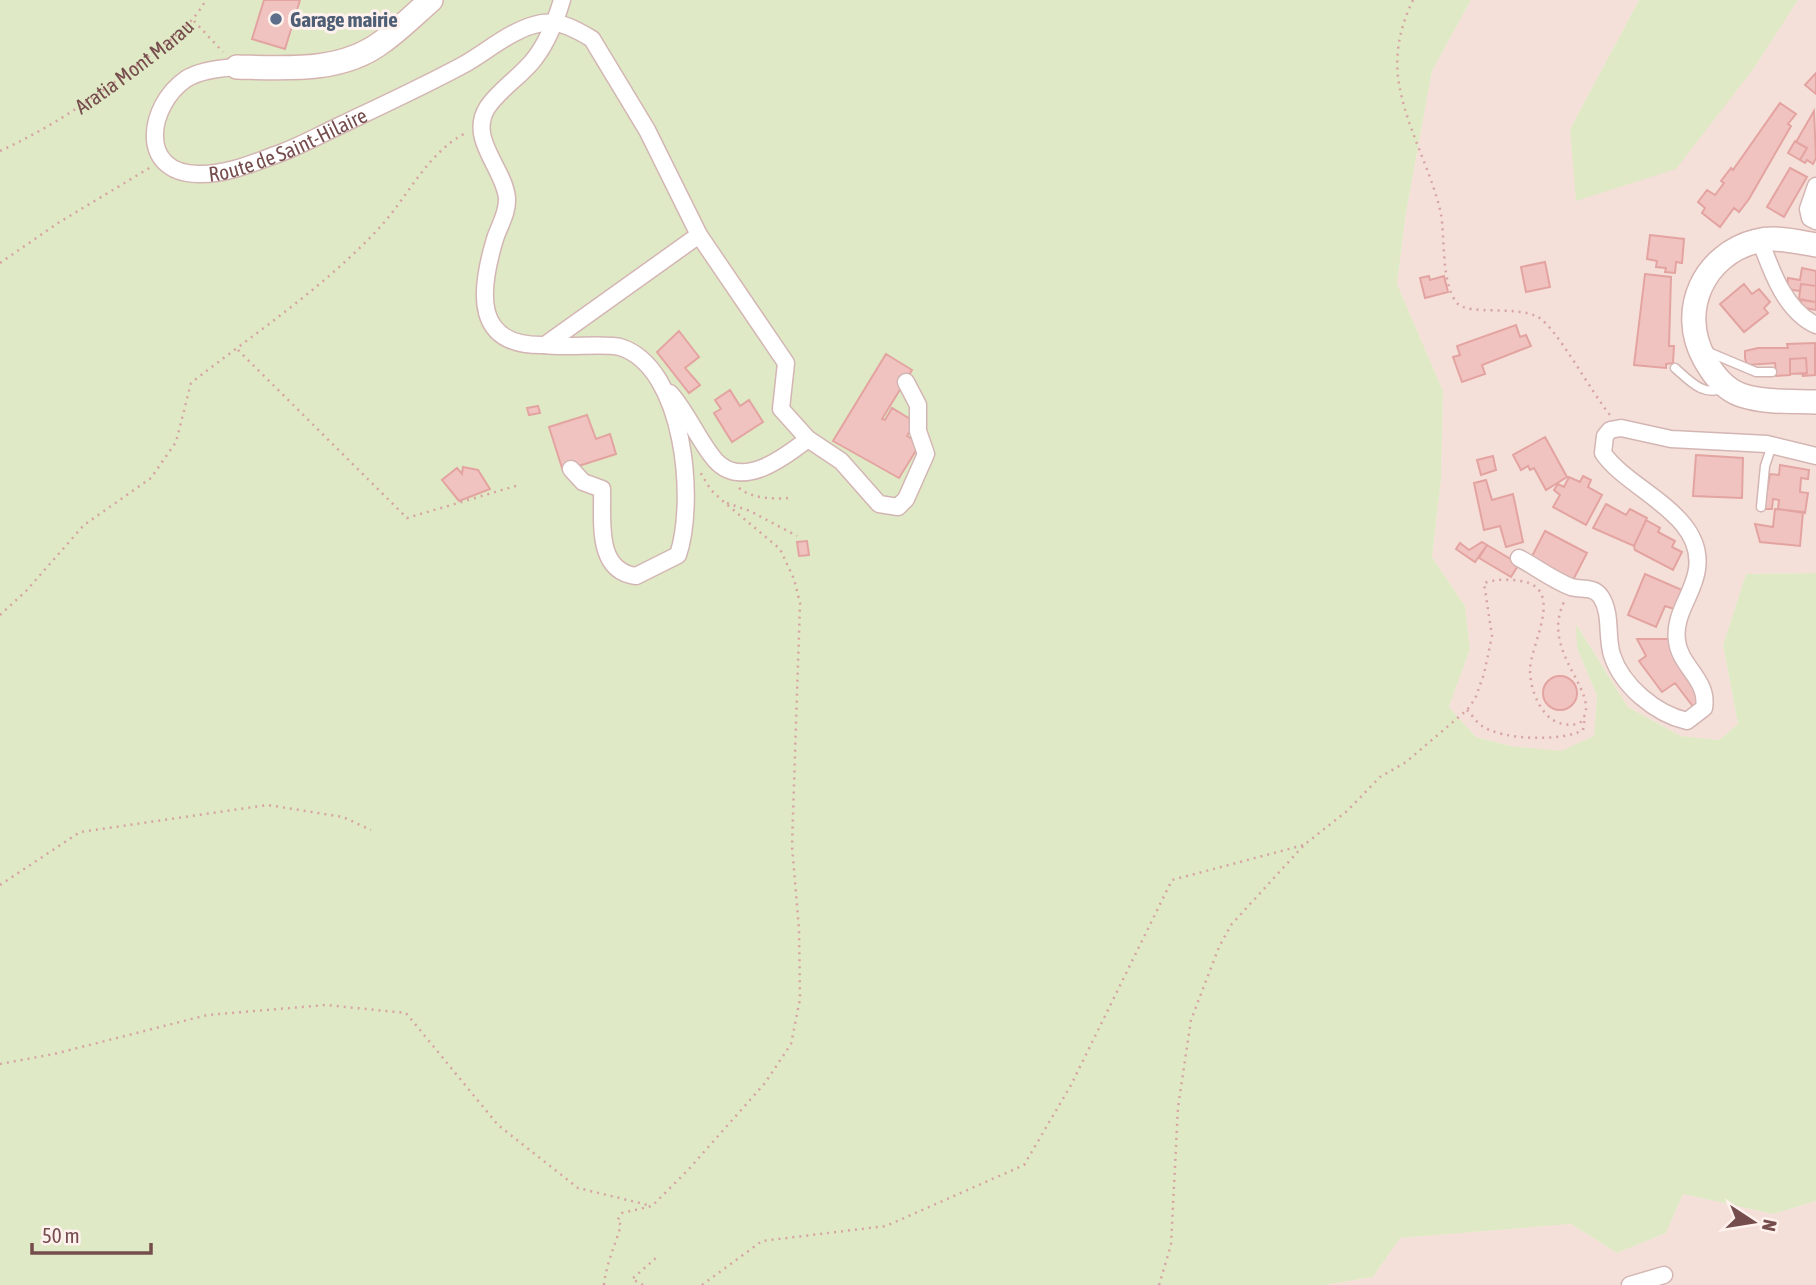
<svg xmlns="http://www.w3.org/2000/svg" width="1816" height="1285" viewBox="0 0 1816 1285" font-family="'Asap Condensed',sans-serif">
<style>
.residential{fill:#f5dfd9}
.green{fill:#e0e9c6}
.building{fill:#f1c3c0;stroke:#e3a4a1;stroke-width:2}
.lines{fill:none;stroke-linecap:round;stroke-linejoin:round}
.lane-casing{stroke:#d3b6b3;stroke-width:11}
.street-casing{stroke:#d3b6b3;stroke-width:19}
.secondary-casing{stroke:#d5b4b0;stroke-width:26}
.path{stroke:#d6a5a3;stroke-width:2.5;stroke-dasharray:2 5;stroke-linecap:butt}
.lane{stroke:#fff;stroke-width:8}
.street{stroke:#fff;stroke-width:16}
.secondary{stroke:#fff;stroke-width:23}
.service-dot{fill:#5c6f8a;stroke:#fff2ee;stroke-width:2.5}
.labels{text-anchor:middle;dominant-baseline:central;stroke-width:6;stroke-linejoin:round;paint-order:stroke}
.service-label{font-size:21px;font-weight:bold;fill:#4e5e75;stroke:#fff2ee;text-anchor:start}
.street-label{font-size:21px;fill:#754d4c;stroke:#fff2ee}
</style>
<rect width="100%" height="100%" fill="#fcede8"/>
<path class="residential" d="M1471,0h168l-69,129 7,72 177,-133 44,-68h18v573l-70,1 -23,71 15,79 -19,16 -38,-4 -53,-29 -51,-82v23l20,48 -3,40 -33,16 -50,-6 -35,-9 -27,-30 21,-58 -5,-43 -33,-49 9,-77 2,-89 -46,-107 9,-71 26,-142z
M1683,1194l90,20 43,-13v84h-492l49,-8 27,-39 171,-14 46,29 49,-20z"/>
<path class="green" d="M0,0h1471l-39,71 -26,142 -9,71 46,107 -2,89 -9,77 33,49 5,43 -21,58 27,30 35,9 50,5 33,-15 3,-40 -20,-48 -1,-24 52,83 53,29 38,4 19,-16 -15,-79 23,-71 70,-1v628l-43,13 -90,-20 -17,39 -49,20 -46,-29 -171,14 -27,39 -49,8h-1324z
M1639,0h159l-44,68 -78,101 -100,32 -6,-72z"/>
<path class="building" d="M264,0h36l-15,49 -33,-10z
M1816,73v21l-11,-9z
M1780,103l16,11 -8,10 3,2 -42,73 -10,13 -5,-4 -14,19 -18,-14 3,-5 -7,-6 9,-12 8,5 9,-12 -3,-2 10,-13 2,2z
M1814,111l2,47 -3,6 -6,-4 -2,3 -5,-3 7,-12 -11,-6z
M1795,141l12,7 -7,12 -12,-7z
M1790,168l17,9 -23,40 -17,-10z
M1650,235l34,4 -2,24 -6,-1 -1,11 -10,-1 1,-4 -10,-1 1,-6 -10,-2z
M1545,262l5,25 -24,5 -5,-25z
M1802,268l14,3v15l-15,-2 -1,7 -13,-2 1,-11 12,2z
M1645,274l26,3 -2,69h5l-1,17 -7,1v4l-32,-3z
M1429,276l1,4 14,-4 4,16 -23,6 -5,-20z
M1744,284l8,10 7,-5 11,13 -6,6 4,5 -24,19 -24,-28z
M1801,284l15,2v16l-17,-3z
M1801,300l15,2v8l-16,-3z
M1516,325l4,12 6,-2 5,11 -49,19 3,9 -23,8 -9,-25 7,-2 -3,-9z
M679,331l20,26 -14,11 15,17 -11,8 -32,-41z
M1815,343v32l-13,1 5,-3 -1,-15 -16,1v16l-14,1 -1,-13 -28,2 -2,-7v-7l13,-3h30l-1,-4z
M886,354l26,16 -30,49 3,1 7,-12 23,14 -8,14 13,8 -21,34 -66,-37z
M1806,358l1,15 -17,1v-15z
M730,390l10,16 9,-6 14,22 -31,20 -18,-29 7,-4 -6,-9z
M538,406l2,7 -11,2 -2,-7z
M587,415l9,24 14,-5 6,20 -53,17 -14,-44z
M1545,437l22,40 -21,13 -12,-22 -4,2 -2,-4 -7,4 -8,-15z
M1696,455l47,3 -1,40 -49,-2z
M1493,456l3,14 -15,5 -4,-15z
M1780,465l29,5 -1,9 -7,-1 -1,14 8,1 -3,20 -27,-4 1,-9 -6,-1 -1,10h-8l6,-35 9,1z
M463,467l15,3 12,19 -31,12 -17,-21 15,-12 5,6z
M1583,476l8,4 -3,7 14,8 -16,30 -33,-18 7,-12 -6,-5 4,-6 6,3 5,-10 11,5z
M1486,480l6,20 21,-6 10,48 -17,5 -6,-21 -16,4 -10,-47z
M1606,504l20,11 4,-6 17,9 -13,28 -41,-18z
M1775,509l28,3 -3,34 -40,-4 -5,-18 18,3z
M1646,520l14,8 -2,4 17,9 -3,6 10,5 -9,18 -38,-20 -1,-4z
M1545,531l42,22 -15,29 -42,-22z
M807,541l2,14 -10,1 -2,-14z
M1482,542l5,3 -12,17 -19,-13 4,-6 9,7z
M1487,545l32,19 -8,13 -32,-19z
M1645,574l37,16 -8,19 -9,-3 -9,21 -28,-12z
M1637,639h33l30,63 -5,7 -20,-26 -13,9 -23,-31 7,-5z
M1543 693a17 17 0 1 1 34 0a17 17 0 1 1-34 0Z"/>
<g class="lines">
<g class="lane-casing">
<path id="lane" d="M1706,351l50,21h16
M1675,368c16,14 28,29 50,20
M1761,507l4,-41 7,-21"/>
</g>
<g class="street-casing">
<g id="street">
<path d="M562,0c-6,20 -14,41 -27,58 -13,18 -36,31 -48,50 -19,31 17,60 20,90 1,15 -8,28 -12,41 -16,53 -22,108 50,106l154,-110"/>
<path id="s2" d="M237,67c-16,1 -37,3 -51,12 -38,26 -49,94 12,95 26,1 53,-10 77,-19 24,-8 46,-21 68,-31 40,-19 81,-38 120,-59 25,-14 50,-37 79,-42 18,-3 35,7 50,16l55,91 52,105 87,128 -5,46 27,30 33,22 38,43 19,3 8,-8 20,-45 -8,-23v-26l-12,-23"/>
<path d="M1816,186l-8,23 2,9 6,3"/>
<path d="M1760,240c11,30 25,71 56,85"/>
<path d="M545,345c20,3 62,-2 75,2 65,20 76,155 58,208l-42,21c-41,-5 -33,-56 -34,-87l-19,-7 -12,-13"/>
<path d="M670,393c18,20 29,49 46,68 27,29 70,-5 92,-22"/>
<path d="M1519,558c17,9 34,22 52,29 11,3 23,-1 30,10 11,17 5,39 11,58 10,31 44,59 75,66l17,-13c5,-28 -24,-41 -27,-67 -4,-27 17,-47 20,-72 8,-55 -69,-79 -94,-116l2,-17 5,-6 11,-2 50,11 96,5 49,12"/>
<path d="M1630,1285l34,-10"/>
</g>
</g>
<g class="secondary-casing">
<path id="secondary" d="M237,67c49,1 104,6 145,-25 18,-13 33,-28 49,-42
M1816,245c-18,-3 -41,-9 -59,-4 -53,13 -79,69 -53,117 8,15 20,31 37,37 24,8 51,6 75,7"/>
</g>
<g class="path">
<path d="M1413,0c-12,25 -18,50 -15,77 6,48 33,91 43,137 4,24 0,70 16,89 11,13 59,2 81,14 19,11 53,75 72,98"/>
<path d="M194,21l29,31"/>
<path id="s1" d="M0,151c50,-23 93,-52 136,-85 27,-21 53,-36 70,-66"/>
<path d="M0,263l58,-40 93,-56"/>
<path d="M238,350l169,168 112,-33"/>
<path d="M739,488c13,11 35,11 51,10"/>
<path d="M727,503l23,8 47,25"/>
<path d="M0,615l26,-24 58,-66 67,-47 25,-36 15,-59c64,-50 134,-96 190,-157 28,-31 48,-76 87,-94"/>
<path d="M1467,710c5,5 10,13 15,16 20,14 80,16 101,4l2,-13"/>
<path d="M0,885l80,-53 188,-27 75,12 28,13"/>
<path d="M0,1064l54,-10 153,-39 119,-10 80,8 92,112 80,63 70,17"/>
<path d="M604,1285c2,-21 11,-39 17,-60l-4,-4 5,-8 30,-7 36,-36 77,-87 26,-39 9,-45 -1,-70 -7,-83 8,-243 -6,-24 -14,-30 -56,-47 -13,-12 -11,-18"/>
<path d="M643,1285l-11,-6 24,-21"/>
<path d="M702,1285l60,-44 124,-15 138,-61 47,-80 101,-205 132,-35"/>
<path d="M1159,1285l12,-40 7,-138 13,-87 28,-73 12,-22 73,-80 43,-34 33,-34 26,-15 61,-52 8,-11 9,-25 8,-38 -8,-53c12,-4 25,-4 37,-2 45,7 9,64 9,89 0,15 6,33 16,44 9,10 21,13 34,9 26,-30 -43,-69 -15,-123"/>
</g>
<use href="#lane" class="lane"/>
<use href="#street" class="street"/>
<use href="#secondary" class="secondary"/>
</g>
<circle class="service-dot" cx="276" cy="19" r="7"/>
<g class="labels">
<g class="service-label">
<text x="290" y="19">Garage mairie</text>
</g>
<g class="street-label">
<text stroke="none"><textPath href="#s1" startOffset="159">Aratia Mont Marau</textPath></text>
<text stroke="none"><textPath href="#s2" startOffset="280">Route de Saint-Hilaire</textPath></text>
</g>
</g>
<g transform="translate(1753 1222) rotate(102)" stroke="#fff2ee" stroke-width="5" paint-order="stroke">
<path d="M0-5L12 26L0 18L-12 26Z" fill="#754d4c"/>
<text y="-10" font-size="19" font-weight="bold" text-anchor="middle" fill="#754d4c">N</text>
</g>
<path d="M32 1243v10h119v-10" fill="none" stroke="#754d4c" stroke-width="3.5"/>
<text x="42" y="1243" font-size="21" fill="#754d4c" stroke="#fff2ee" stroke-width="5" paint-order="stroke">50 m</text>
</svg>
